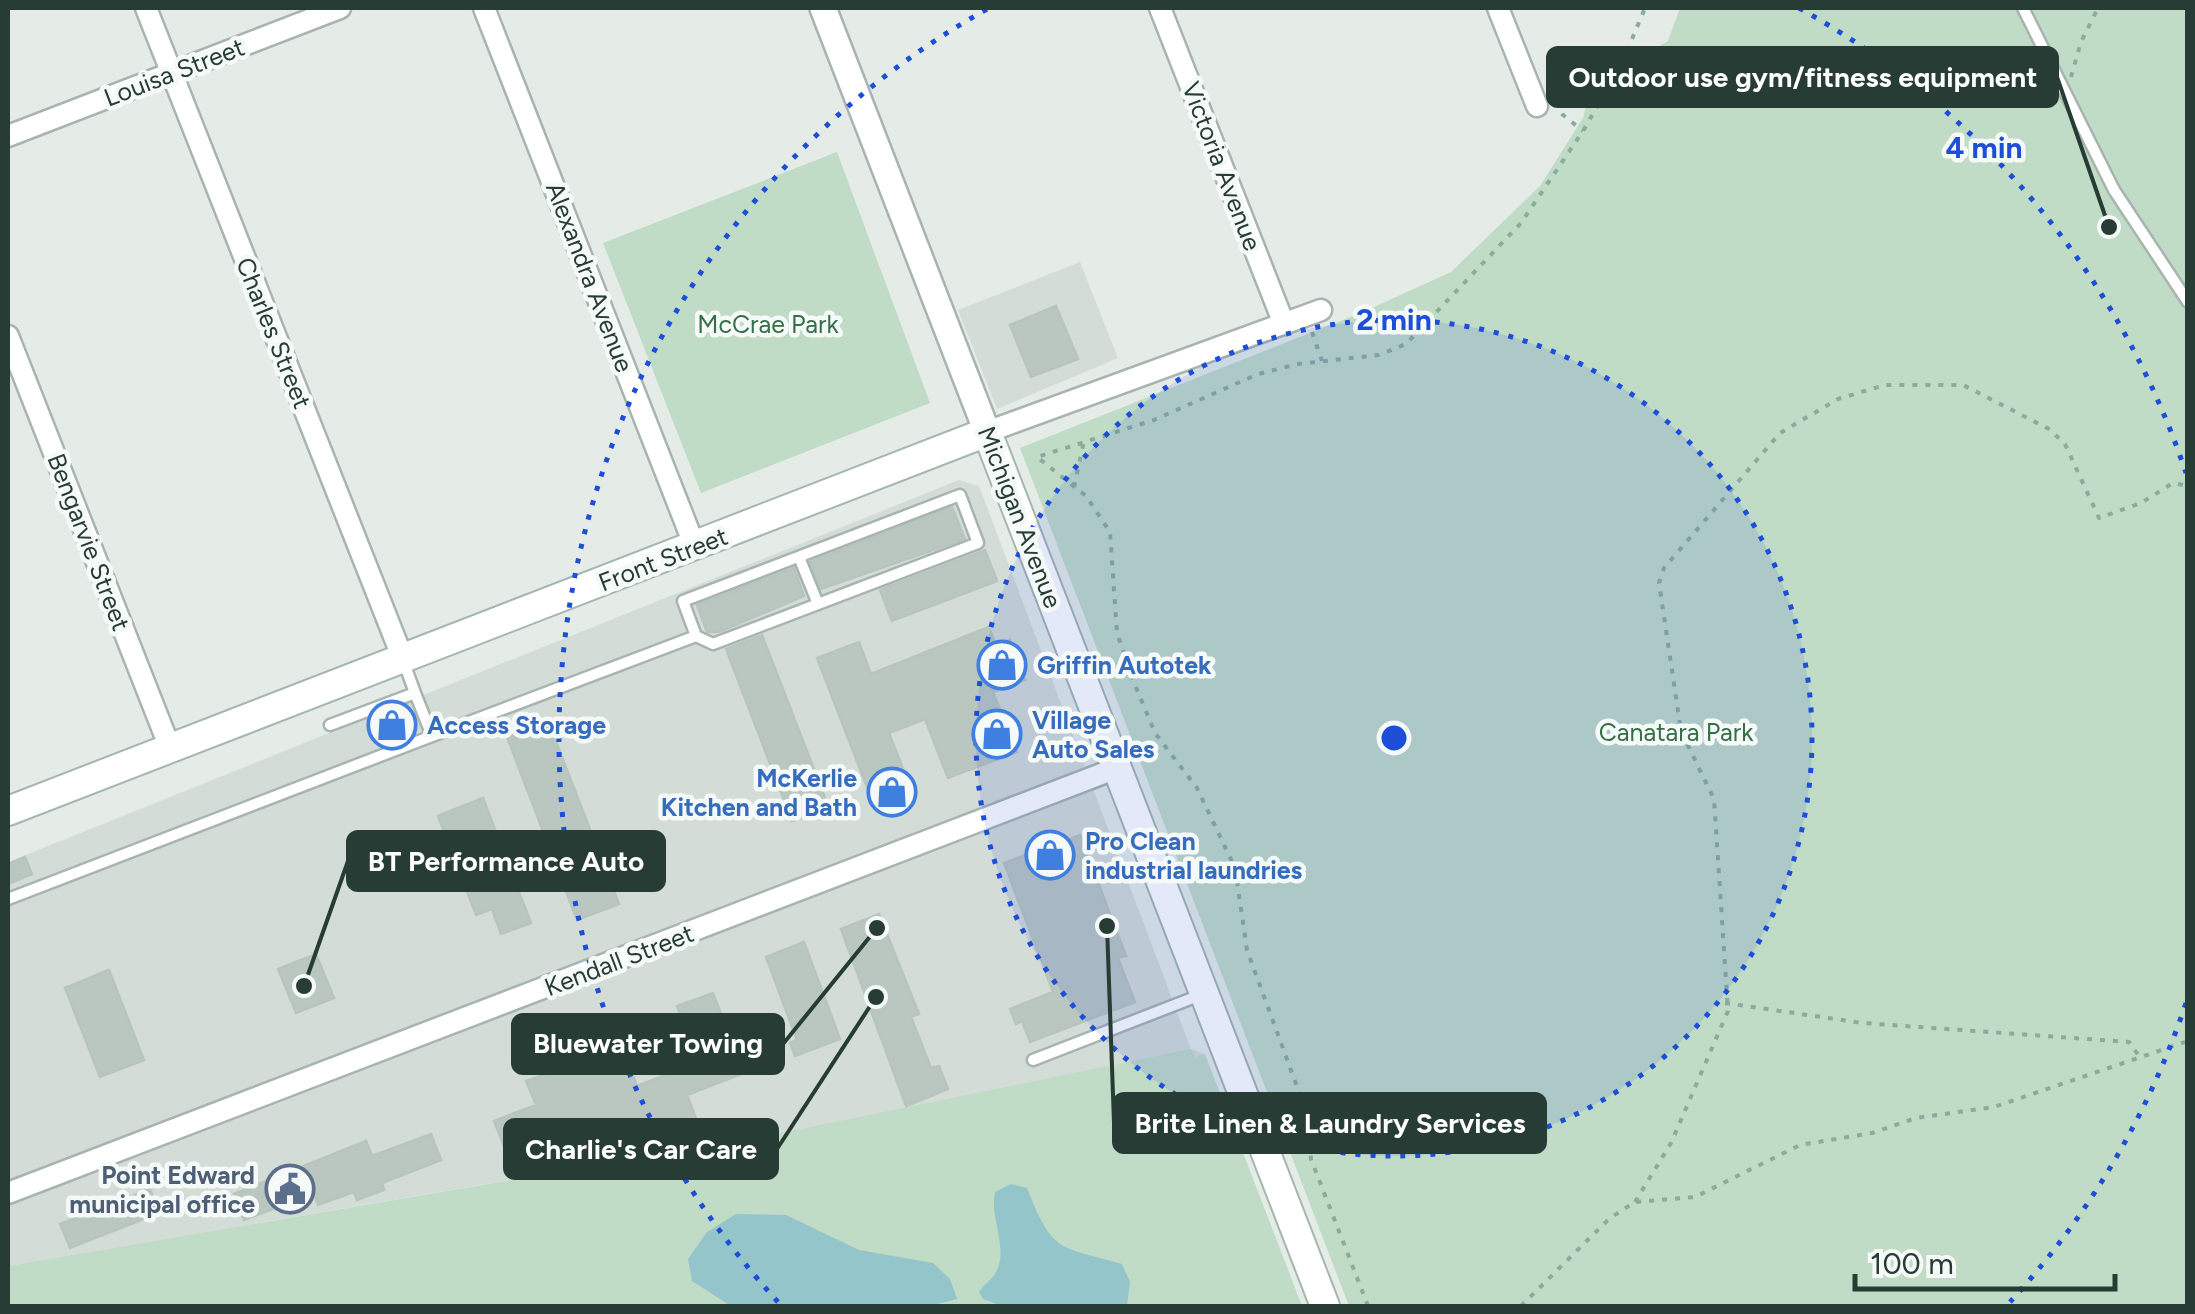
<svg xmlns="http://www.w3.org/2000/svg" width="2195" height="1314" viewBox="0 0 2195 1314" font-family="Figtree,sans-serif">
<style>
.built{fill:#d3dcd7}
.green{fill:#c0dbc6}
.water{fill:#94c5ca}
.building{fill:#bac7c1;stroke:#b8c5bf;stroke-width:2.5}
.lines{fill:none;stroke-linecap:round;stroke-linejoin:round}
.service-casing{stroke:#a8b4af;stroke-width:15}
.minor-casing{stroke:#a8b4af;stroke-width:25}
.tertiary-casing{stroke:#a8b4af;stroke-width:30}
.secondary-casing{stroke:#a4b7af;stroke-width:32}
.path{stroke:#89ac9f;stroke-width:4;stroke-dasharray:5 8;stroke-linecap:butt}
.service{stroke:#fff;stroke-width:10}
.minor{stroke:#fff;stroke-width:20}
.tertiary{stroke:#fff;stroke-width:25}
.secondary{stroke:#fff;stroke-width:28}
.ring{fill:none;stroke:#1d4ed8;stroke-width:5;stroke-dasharray:5 10}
.labels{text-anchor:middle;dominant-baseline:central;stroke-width:9;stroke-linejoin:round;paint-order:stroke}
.street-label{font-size:25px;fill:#263c35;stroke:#f5f9f7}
.park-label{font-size:25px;fill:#356e47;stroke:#f5f9f7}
.shop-label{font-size:25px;font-weight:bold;fill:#366cbe;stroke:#f5f9f7;text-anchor:start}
.service-label{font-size:25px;font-weight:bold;fill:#4e5e75;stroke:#f5f9f7;text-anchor:end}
.centre{fill:#1d4ed8;stroke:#f5f9f7;stroke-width:5}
.ring-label{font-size:30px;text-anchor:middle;font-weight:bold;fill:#1d4ed8;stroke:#f5f9f7;stroke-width:9;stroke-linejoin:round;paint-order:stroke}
.leader{fill:none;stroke:#263c35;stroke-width:4}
.callout-dot{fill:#263c35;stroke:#f5f9f7;stroke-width:4}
.callout{fill:#263c35;stroke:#263c35;stroke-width:4}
.callout-label{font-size:28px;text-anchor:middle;font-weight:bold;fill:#fff}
</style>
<rect width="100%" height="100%" fill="#e5ece8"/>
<path class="built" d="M1080,262l38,96 -121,51 -39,-99z
M959,480l20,6 212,563 14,5 -54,16 -1143,196v-404z"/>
<path class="green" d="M1680,8h507v1298h-838l-329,-858 343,-136 88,-40 89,-86 43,-68 8,-32 77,-45z
M837,152l93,251 -229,90 -98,-250z
M1191,1049l4,8 10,-3 97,252h-1294v-40l749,-128z"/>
<path class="water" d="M1011,1184l16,4c26,67 33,58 95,76l8,18 -3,24h-125l-19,-7 -4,-7c4,-7 12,-12 16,-18 15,-24 -6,-56 0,-82z
M736,1214l50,1 73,35 74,13 17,16 7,20 -28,7h-198l-39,-25 -4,-22 19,-27z"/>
<path class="building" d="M1056,306l22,53 -47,18 -21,-52z
M952,507l13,32 -144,50 -11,-27z
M985,550l12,31 -105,40 -12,-31z
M794,568l10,28 -85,36h-12l-10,-27z
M989,627l7,19 14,-6 15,40 -32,12 24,60 -69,26 -23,-59 -36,14 24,61 -38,14 -58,-150 42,-16 12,32z
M762,635l67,173 -37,13 -66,-172z
M548,721l71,183 -42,16 -70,-183z
M483,798l48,125 -30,11 -9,-25 -16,6 -38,-99z
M1080,835l46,121 -8,2 17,44 -105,40 -8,-21 -6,3 -6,-15 43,-17 -49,-129z
M25,857l7,17 -24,10v-20z
M879,914l40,100 -8,3 20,51 8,-2 9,23 -42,17 -65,-177z
M804,942l36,97 -45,17 -5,-13 7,-3 -31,-83z
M316,954l18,44 -38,15 -18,-44z
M109,970l35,90 -44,17 -35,-89z
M713,993l31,80 -57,22 11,28 -34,13 -3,-7 -41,16 -5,-13 -60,23 -3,-7 -41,16 -17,-43 42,-16 -10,-24 36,-13 3,6 25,-9 -2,-7 33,-13 16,41 52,-20 -15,-39 9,-4 -6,-17z
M431,1134l10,26 -59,23 2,7 -27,10 -3,-8 -36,13 -4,-12 -70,27 -10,-26 132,-53 6,15z
M150,1189l9,24 -89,35 -10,-24z"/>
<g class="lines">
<g class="service-casing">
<path id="service" d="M2023,8l91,182 74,112
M799,557l19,47
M415,693l17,43 264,-100 17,8 265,-101 -18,-48 -277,106 13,35
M330,725l85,-32 -12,-33
M8,899l424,-163
M1033,1060l170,-66"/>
</g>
<g class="minor-casing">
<path id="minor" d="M146,8l257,651
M484,8l211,539
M1160,8l124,316
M1498,8l39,98
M8,136l332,-128
M8,336l162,412
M987,432l334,-122
M8,1193l1109,-425"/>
</g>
<g class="tertiary-casing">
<path id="tertiary" d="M823,8l164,424"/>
</g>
<g class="secondary-casing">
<path id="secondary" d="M8,811l979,-379 338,874"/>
</g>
<path class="path" d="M2071,77l10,-35 17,-34
M1556,102l7,13 20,16
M1312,332l10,29
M1074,487l10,-46
M1725,1003l138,20 266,19 10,14
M1635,1202l36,-59 57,-132 -14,-212 -33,-68 -22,-148 5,-15 116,-135 58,-34 47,-14h78l86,44 16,15 34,74 42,-15 32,-20 15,3
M1368,1306l-57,-147 -4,-45 -60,-164 -12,-82 -38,-80 -42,-55 -20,-48 -18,-52 -7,-101 -24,-36 -49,-39 117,-37 104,-46 40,-10 81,-9 27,-11 115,-121 62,-92 39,-68 23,-55
M1521,1306l89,-88 25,-16 60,-5 105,-52 72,-12 44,-15 78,-11 194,-66"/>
<use href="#service" class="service"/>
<use href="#minor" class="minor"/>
<use href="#tertiary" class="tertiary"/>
<use href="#secondary" class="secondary"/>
</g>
<circle cx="1394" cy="738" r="418" fill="#1d4ed8" fill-opacity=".12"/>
<g class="ring">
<circle cx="1394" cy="738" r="418"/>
<path d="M2186 1003A835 835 0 0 1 2010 1302M778 1302A835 835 0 0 1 989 8M1799 8A835 835 0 0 1 2186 473"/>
</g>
<defs>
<g id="shop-ring" transform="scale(2.5)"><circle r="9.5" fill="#f5f9f7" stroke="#3f7fe0" stroke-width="1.5"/><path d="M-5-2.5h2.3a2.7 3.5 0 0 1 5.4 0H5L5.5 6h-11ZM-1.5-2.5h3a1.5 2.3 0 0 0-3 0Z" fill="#3f7fe0"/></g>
<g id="civic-ring" transform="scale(2.5)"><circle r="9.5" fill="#f5f9f7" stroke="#5c6f8a" stroke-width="1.5"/><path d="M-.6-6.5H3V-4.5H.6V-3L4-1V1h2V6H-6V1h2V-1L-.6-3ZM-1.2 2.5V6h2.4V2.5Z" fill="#5c6f8a"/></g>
</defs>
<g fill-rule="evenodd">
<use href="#shop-ring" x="1002" y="665"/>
<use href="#shop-ring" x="392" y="725"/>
<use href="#shop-ring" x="997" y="734"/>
<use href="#shop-ring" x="892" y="792"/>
<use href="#shop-ring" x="1050" y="855"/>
<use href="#civic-ring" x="290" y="1189"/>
</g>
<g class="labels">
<g class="street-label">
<text transform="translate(174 72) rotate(-21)">Louisa Street</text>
<text transform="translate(1222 166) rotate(69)">Victoria Avenue</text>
<text transform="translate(590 277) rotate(69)">Alexandra Avenue</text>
<text transform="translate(274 333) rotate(68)">Charles Street</text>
<text transform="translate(1020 517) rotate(69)">Michigan Avenue</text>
<text transform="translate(89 542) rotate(69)">Bengarvie Street</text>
<text transform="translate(663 559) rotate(-21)">Front Street</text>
<text transform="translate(619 960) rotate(-21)">Kendall Street</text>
</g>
<g class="park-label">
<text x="768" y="324">McCrae Park</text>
<text x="1676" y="732">Canatara Park</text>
</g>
<g class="shop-label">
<text x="1037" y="665">Griffin Autotek</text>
<text x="1032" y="720">Village<tspan x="1032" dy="29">Auto Sales</tspan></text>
<text x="427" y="725">Access Storage</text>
<text x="857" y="778" text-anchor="end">McKerlie<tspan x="857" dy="29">Kitchen and Bath</tspan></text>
<text x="1085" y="841">Pro Clean<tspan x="1085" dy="29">industrial laundries</tspan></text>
</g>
<g class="service-label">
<text x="255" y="1175">Point Edward<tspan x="255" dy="29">municipal office</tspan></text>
</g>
</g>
<circle cx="1394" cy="738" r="15" class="centre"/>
<g class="ring-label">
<text x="1984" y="158">4 min</text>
<text x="1394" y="330">2 min</text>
</g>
<path class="leader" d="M2109 227L2057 77M304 986L348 861M877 928L783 1044M1107 926L1114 1123M876 997L777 1149"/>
<g class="callout-dot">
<circle cx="2109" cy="227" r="10"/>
<circle cx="304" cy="986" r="10"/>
<circle cx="877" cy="928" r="10"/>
<circle cx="1107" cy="926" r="10"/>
<circle cx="876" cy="997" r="10"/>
</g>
<g class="callout">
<rect x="1548" y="48" width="509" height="58" rx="10"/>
<rect x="348" y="832" width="316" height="58" rx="10"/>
<rect x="513" y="1015" width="270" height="58" rx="10"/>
<rect x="1114" y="1094" width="431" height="58" rx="10"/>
<rect x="505" y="1120" width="272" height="58" rx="10"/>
</g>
<g class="callout-label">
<text x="1803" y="87">Outdoor use gym/fitness equipment</text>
<text x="506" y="871">BT Performance Auto</text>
<text x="648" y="1053">Bluewater Towing</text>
<text x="1330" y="1133">Brite Linen &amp; Laundry Services</text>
<text x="641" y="1159">Charlie's Car Care</text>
</g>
<rect width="2195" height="1314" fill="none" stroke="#263c35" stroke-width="20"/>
<path d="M1855 1274v15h260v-15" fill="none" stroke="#263c35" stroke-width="5"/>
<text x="1870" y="1274" font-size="30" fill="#263c35" stroke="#f5f9f7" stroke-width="8" paint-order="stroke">100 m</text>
</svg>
